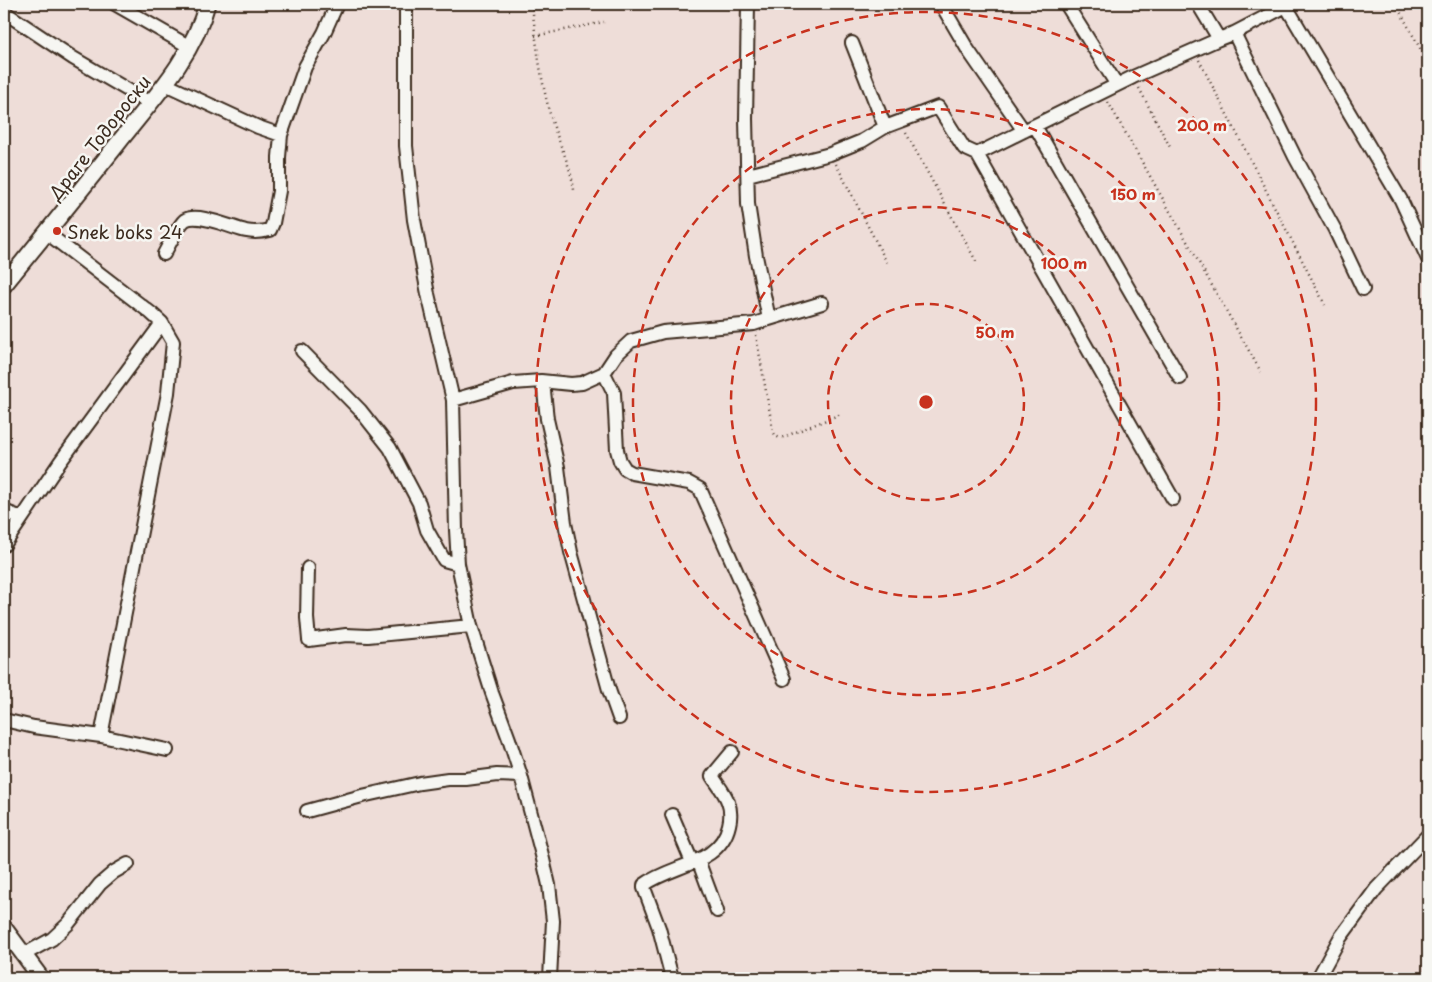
<svg xmlns="http://www.w3.org/2000/svg" width="1432" height="982" viewBox="0 0 1432 982" font-family="'Playpen Sans',sans-serif">
<style>
.lines{fill:none;stroke-linecap:round;stroke-linejoin:round}
.minor-casing{stroke:#3b2a1e;stroke-width:16}
.tertiary-casing{stroke:#3b2a1e;stroke-width:19}
.path{stroke:#3b2a1e;stroke-width:2.5;stroke-dasharray:1 4;stroke-linecap:butt}
.minor{stroke:#f6f6f2;stroke-width:12}
.tertiary{stroke:#f6f6f2;stroke-width:15}
.ring{fill:none;stroke:#c8321e;stroke-width:2.5;stroke-dasharray:9 6}
.poi-dot{fill:#c8321e;stroke:#f6f6f2;stroke-width:2}
.labels{text-anchor:middle;dominant-baseline:central;stroke-width:5;stroke-linejoin:round;paint-order:stroke}
.street-label{font-size:18px;fill:#3b2a1e;stroke:#f6f6f2}
.poi-label{font-size:18px;fill:#3b2a1e;stroke:#f6f6f2;text-anchor:start}
.centre{fill:#c8321e;stroke:#f6f6f2;stroke-width:2.5}
.ring-label{font-size:15px;text-anchor:middle;font-weight:bold;fill:#c8321e;stroke:#f6f6f2;stroke-width:5;stroke-linejoin:round;paint-order:stroke}
</style>
<rect width="100%" height="100%" fill="#eeddd8"/>
<filter id="ink" filterUnits="userSpaceOnUse"><feTurbulence type="fractalNoise" baseFrequency=".02" numOctaves="2"/><feDisplacementMap in="SourceGraphic" scale="10" xChannelSelector="R" yChannelSelector="G"/><feConvolveMatrix kernelMatrix="1 2 1 2 8 2 1 2 1" color-interpolation-filters="sRGB"/></filter>
<g filter="url(#ink)">
<g class="lines">
<g class="minor-casing">
<path id="minor" d="M115,4l75,43
M406,4v142l8,74 14,74 25,106 3,130 2,34 13,62 21,67 17,46 12,37 21,79 7,30 4,36 -3,57
M941,4l27,46 56,81
M1066,4l51,81
M1198,4l21,35 15,-6 56,-29
M1286,6l115,194 27,59
M4,12l69,46 77,45
M1234,33l61,124 40,73 28,59
M852,43l33,84
M165,84l93,43 23,8
M1035,126l145,252
M977,154l196,345
M748,175l82,-21 32,-13 23,-14 53,-20 26,41 13,6 156,-77 86,-38
M164,254c4,-7 15,-30 21,-34 13,-8 47,8 61,11 9,2 16,1 24,-1l3,-7 6,-32v-34l2,-22 24,-68 19,-34 13,-29
M769,319l53,-16
M302,351l58,59 30,38 29,55 8,27 17,30 14,4
M604,373l10,20 3,57 3,11 5,8 7,4 57,10 11,6 84,190
M541,381l3,10 3,28 11,48 7,56 6,29 38,138 10,28
M453,400l60,-17 28,-2 30,3 11,-1 22,-10 12,-18 15,-14 32,-9 91,-8 15,-5 -13,-63 -8,-52 -2,-85 2,-115
M4,511l18,7
M4,545l56,-83 102,-139 -11,-10 -104,-80
M308,568l-1,50 2,22 37,-5 22,1 103,-10
M4,720l30,7 67,9 66,14
M101,736l67,-343 5,-51 -11,-19
M307,811l55,-15 58,-13 28,-4h18l31,-4 24,1
M672,815l20,47
M698,860l19,51
M23,955l29,-16 16,-15 32,-40 14,-12 14,-8
M672,978l-13,-50 -15,-40v-3c28,-21 76,-20 85,-60 2,-8 2,-15 -1,-23 -3,-9 -11,-18 -16,-26l20,-24
M1318,978l22,-40 36,-49 52,-54"/>
</g>
<g class="tertiary-casing">
<path id="tertiary" d="M4,285c39,-48 77,-95 115,-143 34,-43 74,-85 88,-138
M4,928l37,50"/>
</g>
<path class="path" d="M532,4c4,39 9,79 20,117 7,23 19,45 22,69
M1396,4l32,59
M535,36l69,-14
M1199,60l126,245
M1139,88l32,61
M1108,102l153,270
M906,133l71,130
M836,164l51,99
M756,335l16,90c1,6 2,12 9,13l60,-24"/>
<use href="#minor" class="minor"/>
<use href="#tertiary" class="tertiary"/>
</g>
</g>
<g class="ring">
<circle cx="926" cy="402" r="98"/>
<circle cx="926" cy="402" r="195"/>
<circle cx="926" cy="402" r="293"/>
<circle cx="926" cy="402" r="390"/>
</g>
<circle class="poi-dot" cx="57" cy="231" r="5"/>
<g class="labels">
<g class="street-label">
<text transform="translate(99 137) rotate(-52)">Драге Тодороски</text>
</g>
<g class="poi-label">
<text x="67" y="231">Snek boks 24</text>
</g>
</g>
<circle cx="926" cy="402" r="8" class="centre"/>
<g class="ring-label">
<text x="1202" y="131">200 m</text>
<text x="1133" y="200">150 m</text>
<text x="1064" y="269">100 m</text>
<text x="995" y="338">50 m</text>
</g>
<rect width="1432" height="982" fill="none" stroke="#f6f6f2" stroke-width="20"/>
<rect x="10" y="10" width="1412" height="962" fill="none" stroke="#3b2a1e" stroke-width="2" filter="url(#ink)"/>
</svg>
